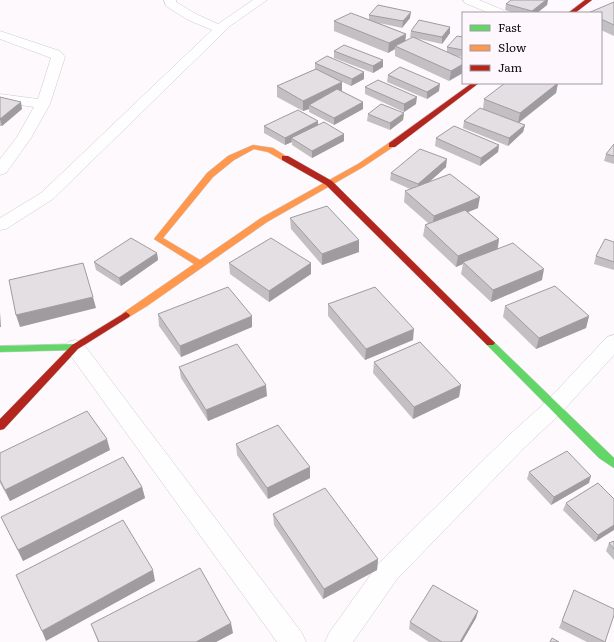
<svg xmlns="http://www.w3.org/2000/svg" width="614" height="642" viewBox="0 0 614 642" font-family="Literata,serif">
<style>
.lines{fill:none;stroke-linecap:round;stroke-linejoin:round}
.street-casing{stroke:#cdcacd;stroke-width:1}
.fast-casing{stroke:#cdcacd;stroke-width:1}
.slow-casing{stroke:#cdcacd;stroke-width:1}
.jam-casing{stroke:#cdcacd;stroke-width:1}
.street{fill:#fffeff;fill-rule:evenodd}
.fast{fill:#63d668;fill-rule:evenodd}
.slow{fill:#ff974d;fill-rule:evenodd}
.jam{fill:#b3261e;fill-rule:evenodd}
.wall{fill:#c3c0c3}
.shaded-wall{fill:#9f9c9f}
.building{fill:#e3dfe3;stroke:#9f9c9f}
</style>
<rect width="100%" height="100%" fill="#fdf9fd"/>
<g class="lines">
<g class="street-casing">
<path id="street" d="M164,0h12v2l20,12 22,10 35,-24h14l-37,26 -177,173 -47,30 -6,1v-12l41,-25 171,-163 -24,-10 -22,-14z
M463,0h16l24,10 2,3h-16l-24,-10z
M0,31l60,20 5,6 -15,47 -19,34 -25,35 -6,2v-16l17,-22 17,-30 -34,-5v-8l38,5 13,-41 -51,-19z
M614,335v20l-53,58 -38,36 -126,130 -44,63h-28l4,-9 50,-70 128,-126 40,-36 60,-64z
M75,340l7,2 220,291 4,9h-29l-209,-290 -3,-5 3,-5z"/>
</g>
<g class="fast-casing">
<path id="fast" d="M490,340l3,1 121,117v10l-15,-10 -112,-113 -2,-2z
M75,344l5,3 -5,3 -75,2v-6z"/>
</g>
<g class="slow-casing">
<path id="slow" d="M389,143h6l1,2 -33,22 -96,55 -120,84 -18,11h-6l-1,-2 1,-2 71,-49 -40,-25 53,-66 21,-17 25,-11 20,3 16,10 -4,2h-3l-14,-8 -14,-3 -20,11 -21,17 -50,61 37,22 61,-42 97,-54z"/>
</g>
<g class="jam-casing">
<path id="jam" d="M585,0h7l-17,13h-7z
M472,83h7l-84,64h-6v-4z
M282,156h6l44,25 161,160 2,2 -2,2h-6l-161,-160 -44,-25z
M126,312l4,3 -1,2 -51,32 -74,80 -4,1v-11l72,-74z"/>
</g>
<use href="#street" class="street"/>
<use href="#fast" class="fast"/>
<use href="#slow" class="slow"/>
<use href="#jam" class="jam"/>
</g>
<path class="wall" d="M511,0h37l-1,5 -10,8h-23l-9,-3 1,-6z
M614,2v34l-13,-6v-17z
M369,15l41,3 -8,10 -23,-5 27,11 -1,7 7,-3 -2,-1 1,-6 39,-4v6l-8,11 -27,-6 32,14v-5l16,-10v20l-8,-1 -6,25 -54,-25v-7l-7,4 -54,-22v-10l35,-2z
M334,51l49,9v7l-10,6 -39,-15z
M315,63l49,16 -13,7 -11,-5 2,10 21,11v7l-29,16 -25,-13v-3l-6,2 -26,-14v-11l38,-17z
M388,75l51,16 -12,8 -40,-17z
M558,83l-2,10 -37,30 6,2 -2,7 -15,14 -45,-18 1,-7 19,-12 1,-10z
M365,87l51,17 -12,8 -39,-18z
M0,97l22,12 -20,17h-2z
M404,113l-1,7 -13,10 -23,-9 1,-7z
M318,125l26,9v7l-32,17 -20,-13v-3l-7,3 -21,-12v-7z
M436,138l63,7 -1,7 -18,14 -45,-20z
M614,144v20l-10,-3 2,-7z
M446,167l-17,15 49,26 -10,4 31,27 -1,10 44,31 -51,22 -30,-28 2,-10 -7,3 -33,-31 2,-11 3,-2 -24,-21 1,-11 5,-2 -20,-9 1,-7z
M290,218l69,34 -37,13 -31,-36z
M614,242v28l-20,-6 2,-8z
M157,253l1,7 -37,26 -25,-16 -2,-8z
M229,263h82v11l-42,28 -39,-28z
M328,304l85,36 -48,20 -37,-44z
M505,306l84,10 -3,12 -50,21 -33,-32z
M158,314l94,13 -71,30 -22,-31z
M374,362l87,23 -2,12 -46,22 -40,-46z
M179,367l88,29 -59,25 -27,-43z
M236,444l74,23v11l-42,21 -31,-44z
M110,450l-100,51 -10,-18v-30z
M529,472l60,11 -38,22 -24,-26z
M142,487l3,11 -122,63 -22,-44z
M614,499l-19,43 -32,-32 3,-7z
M273,514l105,45 -1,11 -54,29 -49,-74z
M614,541v19l-8,-9 3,-8z
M574,590l31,52h-18l-28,-14z
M478,611l-2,7 -14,24h-33l-20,-13 1,-7z
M91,624l142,9 -17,9h-118z"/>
<path class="shaded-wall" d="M546,0h2l-1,5 -10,8h-5v-2z
M411,12l-1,6 -8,10 1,-7z
M450,27v6l-8,11v-7z
M406,34l-1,10 -10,2v3l-7,4 1,-10z
M383,60v7l-10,6v-7z
M463,64v9l-14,8 2,-10z
M364,72v7l-13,7 1,-7z
M342,82v10l-33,13v4l-6,2v-10z
M558,83l-2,10 -38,30 2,-10z
M440,84l-1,7 -12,8v-7z
M417,97l-1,7 -12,8v-8z
M21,102l1,7 -20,17 -2,-7z
M363,102v7l-29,16v-7z
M404,113l-1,7 -13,10v-7z
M318,121v8l-27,9 1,4 -7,3v-7z
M525,125l-2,7 -15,14 1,-8z
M344,134v7l-32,17v-7z
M499,145l-1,7 -18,14 1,-8z
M447,159l-1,8 -28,25v-8z
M480,197l-2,11 -46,19 2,-11z
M499,239l-2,11 -34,12v2l-7,3 2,-11z
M359,240v12l-37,13v-11z
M157,253l1,7 -37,26 -2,-8z
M311,263v11l-42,28v-11z
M544,269l-2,11 -51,22 2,-12z
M93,297l3,11 -76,19 -4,-12z
M0,312l1,15h-1z
M252,316v11l-71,30 -1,-11z
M589,316l-3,12 -50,21 3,-11z
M414,329l-1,11 -48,20 1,-11z
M266,385l1,11 -59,25 -2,-11z
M461,385l-2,12 -46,22 1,-12z
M107,439l3,11 -100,51 -5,-11z
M310,467v11l-42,21 -1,-11z
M591,476l-2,7 -38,22 3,-8z
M142,487l3,11 -122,63 -5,-11z
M614,525v5l-19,12 3,-7z
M378,559l-1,11 -54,29 1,-10z
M153,570l2,11 -109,60 -4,-10z
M478,611l-2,7 -14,24h-2z
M231,623l2,10 -17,9h-20z"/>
<path class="building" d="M511,0h35l-14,11 -26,-7z
M614,2v23l-13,-6v-6h-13z
M378,5l33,7 -8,9 -34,-6z
M351,13l55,21 -17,9 -55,-22z
M419,20l31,7 -8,10 -31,-6z
M457,36l6,1v13l-16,-3z
M413,37l50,22v5l-12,7 -56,-25z
M344,45l39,15 -10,6 -39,-15z
M327,56l37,16 -12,7 -37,-16z
M400,67l40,17 -13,8 -39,-17z
M316,69l26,13 -39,19 -26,-15z
M378,80l39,17 -13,7 -39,-17z
M505,83h53l-38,30 -36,-14z
M337,89l26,13 -29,16 -25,-13z
M0,97l21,5 -21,17z
M381,104l23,9 -14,10 -22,-9z
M480,108l45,17 -16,13 -45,-17z
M298,110l20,11 -33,17 -21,-12z
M324,122l20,12 -32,17 -21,-13z
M454,126l45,19 -18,13 -45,-20z
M614,144v12l-8,-2z
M420,149l27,10 -29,25 -27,-11z
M450,174l30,23 -46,19 -29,-25z
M327,206l32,34 -37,14 -32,-36z
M465,210l34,29 -41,17 -33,-31z
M131,238l26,15 -38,25 -25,-16z
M271,238l40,25 -42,28 -40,-28z
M605,239l9,3v20l-18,-6z
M513,243l31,26 -51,21 -30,-28z
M83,263l10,34 -77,18 -7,-35z
M555,286l34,30 -50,22 -34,-32z
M228,287l24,29 -72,30 -22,-32z
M375,287l39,42 -48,20 -38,-45z
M420,342l41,43 -47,22 -40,-45z
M237,344l29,41 -60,25 -27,-43z
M87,411l20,28 -102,51 -5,-10v-27z
M278,425l32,42 -43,21 -31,-44z
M567,451l24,25 -37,21 -25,-25z
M123,457l19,30 -124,63 -17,-33z
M598,483l16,16v26l-16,10 -32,-32z
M325,488l53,71 -54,30 -51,-75z
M123,520l30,50 -111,61 -26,-56z
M614,541v8l-5,-6z
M200,568l31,55 -35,19h-97l-8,-18z
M433,585l45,26 -18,31h-18l-32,-20z
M574,590l40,19v6l-9,27 -43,-21z
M552,638l7,4h-9z"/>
<rect x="462" y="12" width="140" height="72" fill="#fef8fe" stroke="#a09ba0"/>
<rect x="470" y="25" width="20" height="6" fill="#63d668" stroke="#a09ba0"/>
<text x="498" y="32" font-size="12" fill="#131014">Fast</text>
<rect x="470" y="45" width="20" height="6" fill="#ff974d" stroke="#a09ba0"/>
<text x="498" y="52" font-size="12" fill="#131014">Slow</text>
<rect x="470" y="65" width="20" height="6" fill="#b3261e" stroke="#a09ba0"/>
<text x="498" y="72" font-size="12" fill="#131014">Jam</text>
</svg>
